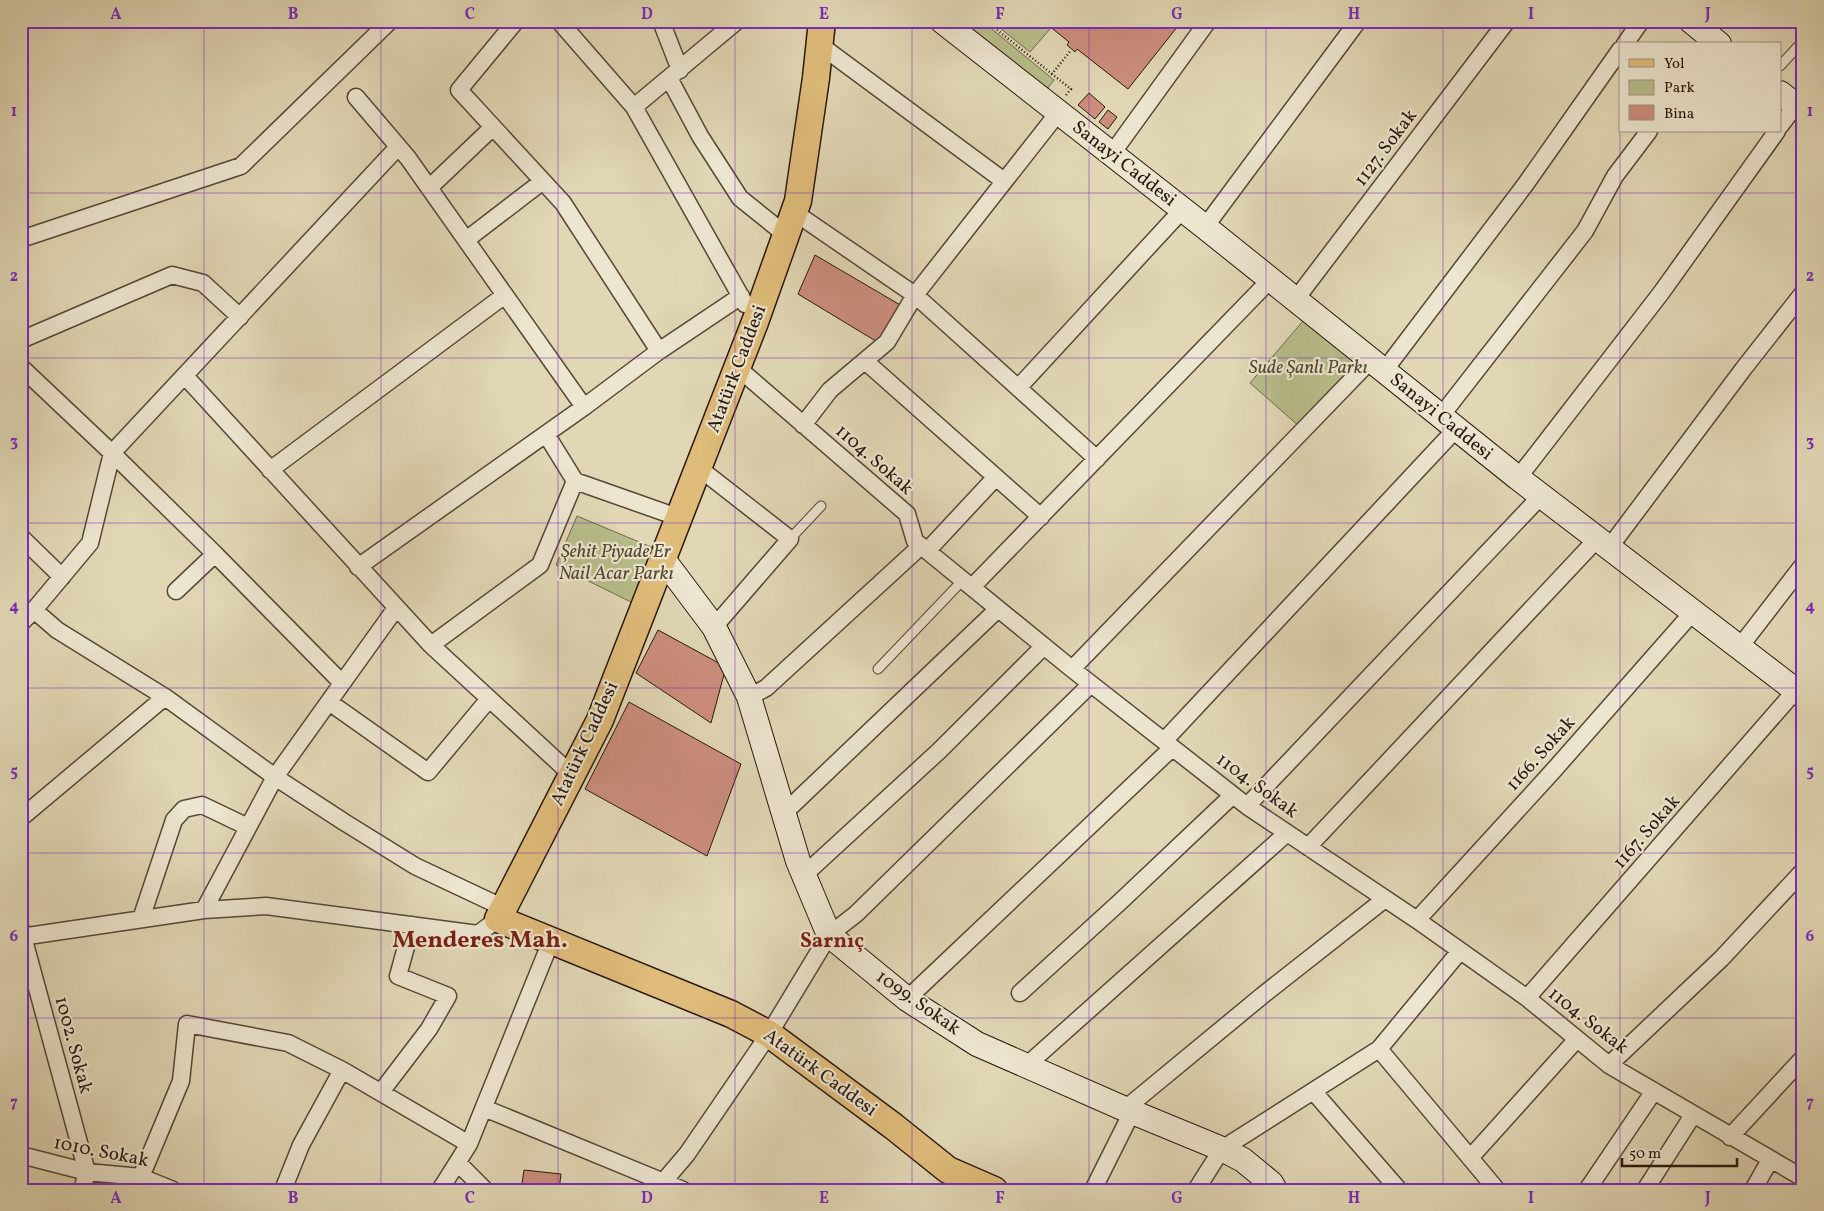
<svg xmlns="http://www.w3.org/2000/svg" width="1824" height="1211" viewBox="0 0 1824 1211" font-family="Vollkorn,serif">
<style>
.green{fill:#b7bd8a;stroke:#706a4c}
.building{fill:#cc8e7d;stroke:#28170d}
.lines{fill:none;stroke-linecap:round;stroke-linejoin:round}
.lane-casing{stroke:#564737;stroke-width:11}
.street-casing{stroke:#564737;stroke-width:19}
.secondary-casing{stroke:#28170d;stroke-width:26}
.primary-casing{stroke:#28170d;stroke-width:29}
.path{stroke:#28170d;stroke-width:2.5;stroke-dasharray:1 2.5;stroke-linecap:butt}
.lane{stroke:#ece5cf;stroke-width:9}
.street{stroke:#ece5cf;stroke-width:16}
.secondary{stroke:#ece5cf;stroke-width:24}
.primary{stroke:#e0bc7a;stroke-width:26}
.grid{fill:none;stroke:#7b2cbf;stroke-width:1;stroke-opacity:0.55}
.labels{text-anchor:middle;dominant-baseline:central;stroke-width:4.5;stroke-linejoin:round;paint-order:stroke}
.street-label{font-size:19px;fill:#28170d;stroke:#ece5cf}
.park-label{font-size:19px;font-style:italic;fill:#534932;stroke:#ece5cf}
.quarter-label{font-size:21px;font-weight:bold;fill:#7a1f14;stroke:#ece5cf}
.district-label{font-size:24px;font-weight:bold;fill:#7a1f14;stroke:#ece5cf}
.neatline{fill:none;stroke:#7b2cbf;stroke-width:2}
.grid-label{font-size:16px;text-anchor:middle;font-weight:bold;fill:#7b2cbf}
</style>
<rect width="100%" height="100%" fill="#e1d7b5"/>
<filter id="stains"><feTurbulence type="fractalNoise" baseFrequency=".004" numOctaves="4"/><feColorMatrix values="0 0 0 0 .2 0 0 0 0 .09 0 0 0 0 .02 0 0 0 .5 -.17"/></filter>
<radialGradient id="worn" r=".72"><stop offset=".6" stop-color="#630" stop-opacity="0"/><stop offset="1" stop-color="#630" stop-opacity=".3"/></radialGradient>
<path class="green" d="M961,21h21l72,59 -8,10z
M991,21h50l9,8 -20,23z
M1303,321l58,43 -61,63 -50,-44z
M577,516l79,33 -23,54 -77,-38z"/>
<path class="building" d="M1043,21h130l5,5 -50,63 -51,-40 -2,3 -8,-7 2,-3z
M1089,93l16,14 -10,12 -17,-14z
M1108,110l9,7 -9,12 -9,-7z
M815,255l87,51 -23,37 -81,-49z
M658,630l68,37 -15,56 -75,-50z
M629,702l112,62 -34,92 -122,-67z
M524,1170l37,4 -2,16h-38z"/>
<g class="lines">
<g class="lane-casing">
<path id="lane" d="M1780,66l23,-25
M790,539l31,-33
M878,669l85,-89"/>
</g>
<g class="street-casing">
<path id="street" d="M516,21l-57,69 104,113 96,148
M559,21l75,86 111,197
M661,21l19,49
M1625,44l16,-23
M820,45l184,136
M669,78l31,58 40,62 46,37
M356,97l52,61 176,249
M634,107l103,-86
M1780,126l16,-21
M1111,155l97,-134
M429,188l64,-61
M794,212l121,83 182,164
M1205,227l153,-206
M21,239l220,-73 149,-145
M466,240l77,-59
M1296,299l211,-278
M21,340l151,-65 31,8 37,34
M865,361l176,156
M21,367l91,86 103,101
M738,368l169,146 8,27 157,128 175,137 170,114 110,78 82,67 194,113
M1384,371l141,-186 95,-135
M185,376l246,269 141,130
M1018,388l165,-179
M1441,416l144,-185 30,-55 34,-45
M803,425l27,-35 57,-48 28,-47 143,-182
M546,434l29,47 105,37
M699,468l91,71 -76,88
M270,470l235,-175
M1518,478l143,-185 116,-162
M21,537l41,40
M1609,548l135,-180 59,-75
M927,551l69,-74
M358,567l226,-160 75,-56 82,-55
M972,587l299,-308
M176,591l39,-37 127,129
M34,610l23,20 108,67 110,80 69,45 71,44 89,42
M21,623l13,-13 56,-67 22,-90 286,-306
M431,645l109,-80 35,-84
M1739,648l64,-83
M1072,669l299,-309
M749,697l17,-9 155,-142
M329,702l99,70 61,-73
M1164,741l292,-312
M1247,806l294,-310
M784,813l214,-204
M21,818l144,-121
M1308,847l289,-308
M804,875l135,-124 105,-105
M204,910l71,-133 121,-169
M141,919l33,-99 10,-11 18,-4 46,22
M1417,920l136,-149 140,-159
M21,929l66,243
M21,937l183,-27 62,-4 212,28 20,-15
M1020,993l101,-92 112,-106
M1527,998l268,-307
M907,999l265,-251
M1379,1049l118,141
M1609,1065l112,-106 82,-88
M1026,1066l261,-233
M1313,1091l86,99
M381,1092l48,-63 19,-33 -50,-20 14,-51
M484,1108l199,82
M1125,1109l138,-114 122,-96
M1730,1137l73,-79
M21,1155l66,17 54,5 32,13
M1470,1158l107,-119
M458,1163l27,27
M141,1177l40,-96 6,-57 101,19 54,27 127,74
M82,1190l5,-18
M283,1190l18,-45 41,-75
M440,1190l29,-46 82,-203
M660,1190l4,-9 23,-27 82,-120 60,-99 27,-21 235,-230
M1093,1190l39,-78
M1196,1190l26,-41 157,-100 81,-98
M1587,1190l67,-99
M1645,1190l48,-75
M1753,1190l17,-30"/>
</g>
<g class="secondary-casing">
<path id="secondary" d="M942,21l263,206 313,251 285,218
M1691,21l28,23
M1780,93l23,18
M663,559l51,68 35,70 49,164 31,74 78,64 70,45 148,65 97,40 21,11 28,23 4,7"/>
</g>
<g class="primary-casing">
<path id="primary" d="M822,21l-6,57 -18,123 -43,121 -155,398 -102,199 233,95 38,20 124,92 55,44 46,20"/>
</g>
<path class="path" d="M986,21l66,53
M1066,95l5,-6 -19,-15 19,-24"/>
<use href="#lane" class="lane"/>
<use href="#street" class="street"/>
<use href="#secondary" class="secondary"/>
<use href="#primary" class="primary"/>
</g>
<path class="grid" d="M204,21v1169M381,21v1169M558,21v1169M735,21v1169M912,21v1169M1089,21v1169M1266,21v1169M1443,21v1169M1620,21v1169M21,193h1782M21,358h1782M21,523h1782M21,688h1782M21,853h1782M21,1018h1782"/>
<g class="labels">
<g class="street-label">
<text transform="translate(1386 148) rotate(-53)">1127. Sokak</text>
<text transform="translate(1124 164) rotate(38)">Sanayi Caddesi</text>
<text transform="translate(737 369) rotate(-69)">Atatürk Caddesi</text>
<text transform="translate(1441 417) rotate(39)">Sanayi Caddesi</text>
<text transform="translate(874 460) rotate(41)">1104. Sokak</text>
<text transform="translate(585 744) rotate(-65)">Atatürk Caddesi</text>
<text transform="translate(1541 754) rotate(-48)">1166. Sokak</text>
<text transform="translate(1257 786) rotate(36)">1104. Sokak</text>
<text transform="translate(1647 832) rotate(-49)">1167. Sokak</text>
<text transform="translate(918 1003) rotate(35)">1099. Sokak</text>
<text transform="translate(1588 1021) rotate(38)">1104. Sokak</text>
<text transform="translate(73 1045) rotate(75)">1002. Sokak</text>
<text transform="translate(820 1073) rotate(36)">Atatürk Caddesi</text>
<text transform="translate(101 1152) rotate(11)">1010. Sokak</text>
</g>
<g class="park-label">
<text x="1308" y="368">Sude Şanlı Parkı</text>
<text x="616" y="552">Şehit Piyade Er<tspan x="616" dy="22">Nail Acar Parkı</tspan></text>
</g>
<g class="quarter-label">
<text x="832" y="941">Sarnıç</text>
</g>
<g class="district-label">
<text x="480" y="941">Menderes Mah.</text>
</g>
</g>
<rect width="1824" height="1211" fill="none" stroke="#e1d7b5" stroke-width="55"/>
<rect x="1619" y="42" width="162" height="90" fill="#ece5cf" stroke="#9e9381"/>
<rect x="1629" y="59" width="25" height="8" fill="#e0bc7a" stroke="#9e9381"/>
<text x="1664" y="68" font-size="15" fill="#28170d">Yol</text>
<rect x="1629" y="80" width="25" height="15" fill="#b7bd8a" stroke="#9e9381"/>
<text x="1664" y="92" font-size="15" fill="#28170d">Park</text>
<rect x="1629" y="105" width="25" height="15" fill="#cc8e7d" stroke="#9e9381"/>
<text x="1664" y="118" font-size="15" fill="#28170d">Bina</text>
<path d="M1622 1158v8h115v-8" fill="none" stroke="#28170d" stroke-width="2.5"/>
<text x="1629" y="1158" font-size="15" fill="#28170d" stroke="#ece5cf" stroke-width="4" paint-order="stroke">50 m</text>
<rect x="28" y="28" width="1768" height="1156" class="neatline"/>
<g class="grid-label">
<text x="116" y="19">A</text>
<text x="293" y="19">B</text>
<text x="470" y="19">C</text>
<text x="647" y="19">D</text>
<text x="824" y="19">E</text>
<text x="1000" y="19">F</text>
<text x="1177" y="19">G</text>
<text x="1354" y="19">H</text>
<text x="1531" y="19">I</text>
<text x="1708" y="19">J</text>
<text x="14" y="116">1</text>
<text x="1810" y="116">1</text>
<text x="14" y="281">2</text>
<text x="1810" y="281">2</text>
<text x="14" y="446">3</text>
<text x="1810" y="446">3</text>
<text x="14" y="611">4</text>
<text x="1810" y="611">4</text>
<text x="14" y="776">5</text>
<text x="1810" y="776">5</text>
<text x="14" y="941">6</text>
<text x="1810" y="941">6</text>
<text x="14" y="1107">7</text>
<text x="1810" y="1107">7</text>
<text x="116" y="1203">A</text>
<text x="293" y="1203">B</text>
<text x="470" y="1203">C</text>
<text x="647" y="1203">D</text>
<text x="824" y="1203">E</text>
<text x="1000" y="1203">F</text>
<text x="1177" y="1203">G</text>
<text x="1354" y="1203">H</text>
<text x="1531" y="1203">I</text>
<text x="1708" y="1203">J</text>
</g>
<rect width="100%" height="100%" filter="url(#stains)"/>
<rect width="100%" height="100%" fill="url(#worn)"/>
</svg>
